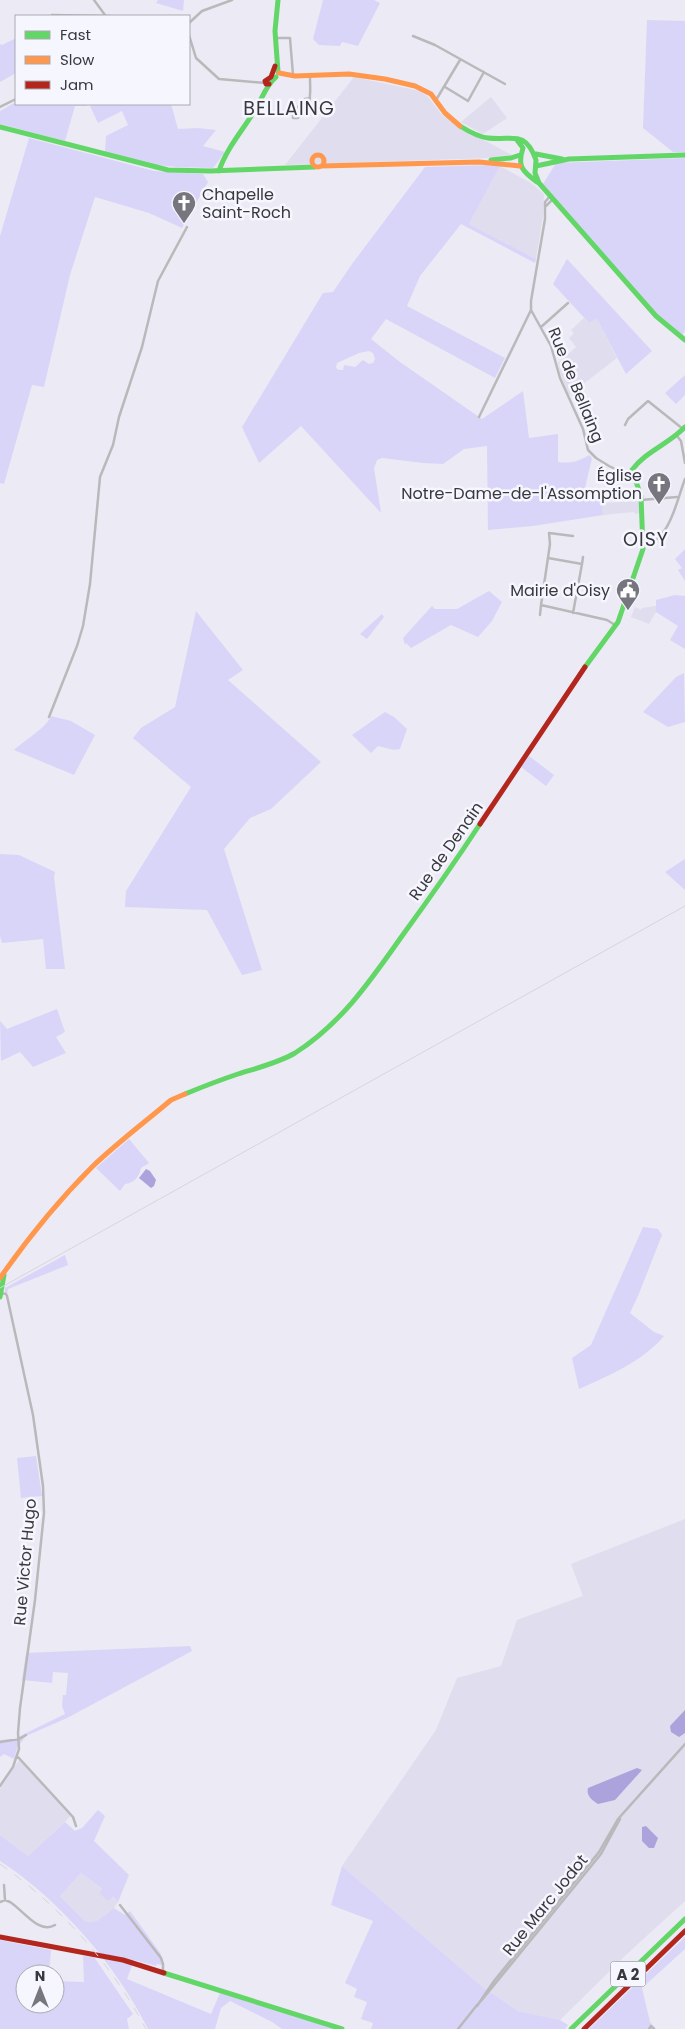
<svg xmlns="http://www.w3.org/2000/svg" width="685" height="2029" viewBox="0 0 685 2029" font-family="Poppins,sans-serif">
<style>
.built{fill:#dfddee}
.green{fill:#d9d5f8;fill-rule:evenodd}
.water{fill:#ada3dc}
.lines{fill:none;stroke-linecap:round;stroke-linejoin:round}
.street{stroke:#b9b9bb;stroke-width:2.5}
.fast{stroke:#63d668;stroke-width:5}
.slow{stroke:#ff974d;stroke-width:5}
.jam{stroke:#b3261e;stroke-width:5}
.tram{stroke:#d7d6d9;stroke-width:1}
.rail{stroke:#d7d6d9;stroke-width:1;stroke-dasharray:9 9;stroke-linecap:butt}
.labels{text-anchor:middle;dominant-baseline:central;stroke-width:5;stroke-linejoin:round;paint-order:stroke}
.shield{fill:#f6f6ff;stroke:#717178;stroke-width:1}
.shield-label{font-size:15px;font-weight:bold;fill:#38383e}
.poi-label{font-size:16px;fill:#38383e;stroke:#f6f6ff;text-anchor:end}
.street-label{font-size:16px;fill:#38383e;stroke:#f6f6ff}
.quarter-label{font-size:19px;letter-spacing:1px;fill:#38383e;stroke:#f6f6ff}
</style>
<rect width="100%" height="100%" fill="#eceaf4"/>
<path class="built" d="M354,77l66,14 8,6 15,19 22,14 47,25 -24,3 -203,7z
M491,97l16,21 -24,16 -22,-12z
M500,166l31,17 13,11 -1,21 -7,44 -67,-35z
M584,318l5,5 8,-4 20,39 -48,37 -9,-22 -2,-10 18,-16 -7,-9 5,-5 -3,-3z
M639,501l1,12 -5,1 -1,-2 -31,3 -1,-12z
M656,606v6l-7,12 -18,-7 4,-10 6,3 1,-2z
M685,1519v382l-57,52 -68,67 -42,-9 -38,-26 -138,-119 94,-136 21,-52 44,-12 16,-46 66,-24 -12,-32z
M19,1760l52,56 -43,40 -28,-21v-46z
M81,1873l37,29 -4,6 -17,13 -11,1 -26,-26z"/>
<path class="green" d="M158,0h26l-1,11 -27,-8z
M323,0h51l6,3 -22,43 -16,-4 -2,4 -21,-1 -6,-6z
M647,20l38,1v131h-12l-30,-24z
M16,38v35l-16,9v-38l2,1z
M16,102v2h70l1,2h-12l-10,35 -65,-17v-13z
M95,104h76l7,25 20,-1 18,2 -13,16 22,6 -12,16 -36,-1 -22,-2 -50,-13 1,-16 22,-11 -6,-14 -24,12 -8,-17z
M29,138l125,33 49,3 5,8 -26,46 -33,-15 -54,-16 -25,78 -26,112 -12,-2 -28,99 -4,-1v-247z
M685,158v172l-3,6 -24,-20 -115,-132 13,-21z
M493,165l7,1 -31,58 67,35 -1,4 -74,-39 -41,52 -13,30 98,52 -10,20 -109,-59 -15,20 29,23 82,57 41,-28 6,47 29,-4v28c14,2 21,-1 31,-7l3,3 -7,30 20,4 -3,6 1,17 -70,11 -45,4 -1,-84 -23,3 -21,15 -20,-1 -41,-5 -5,2 -3,8 7,45 -80,-87 -42,37 -17,-36 81,-134 10,-1 19,-28 73,-97zM369,351l4,2 2,6 -2,4 -4,1 -6,-4 -8,7 -11,-2 -1,5h-4l-3,-2 1,-5 22,-10z
M567,259l85,92 -26,23 -29,-55 -8,4 -36,-39z
M685,375v20l-9,9 -11,-11z
M685,549v32l-7,-11 4,-2 -7,-9z
M489,591l13,11 -10,19 -14,16 -27,-12 -40,23 -5,-5 -1,2 -2,-7 29,-32 3,3h22z
M675,595l10,1v53l-15,-9 8,-14 -22,-14v-12z
M196,611l47,59 -15,10 93,82 -50,47 -21,9 -26,31 38,121 -20,5 -35,-65 -82,-3 1,-16 65,-104 -58,-49 8,-10 34,-21z
M382,614l2,3 -17,22 -7,-5z
M684,673l1,49 -17,5 -25,-15 33,-35z
M385,712l9,5 13,12 -7,20 -6,1 -16,-4 -7,7 -19,-18z
M51,716l20,5 24,14 -21,40 -60,-25c11,-10 32,-22 37,-34z
M529,756l25,19 -8,11 -25,-19z
M0,854l19,1 36,17 -1,5 11,92h-19l-3,-30 -41,4 -2,-7z
M685,859v31l-20,-18z
M57,1009l8,23 -9,5 10,16 -33,14 -13,-15 -19,9 -1,-40 7,8z
M129,1139l20,24 -8,5c-2,10 -8,15 -16,16l-5,7 -24,-23z
M643,1227l15,2 4,6 -24,61 -8,17 24,19 10,4c-22,26 -54,39 -85,53l-7,-31 19,-13z
M65,1255l3,10 -60,24 -1,5 -2,-1v-5z
M36,1456l6,40 -21,2 -4,-40z
M190,1646l2,5 -125,67 -41,18 -9,12 -3,11 -10,-5 -4,3v-17l14,-1 51,-25 -3,-8 1,-11h3l2,-22 -15,-1 -1,11 -30,-3 4,-27z
M98,1810l7,6 -11,25 35,34 -11,27 -5,-5 -5,4 -9,-8 3,-4 -21,-16 -21,23 26,26 11,-1 17,-13 11,7 5,-4 31,43 1,11 -5,-1 -1,2 -22,-6 -7,19 84,35 9,-21 115,36h-53l-10,-7 -42,-21 -9,7 -6,21h-67c-31,-63 -88,-129 -148,-168v-26l28,21 37,-34 10,9 7,-3z
M342,1866l138,119 38,26 42,9 8,5 -3,4h-194l2,-6 -12,-4 6,-17 -13,-5 3,-8 -12,-6 28,-62 -42,-16z
M685,1937v12l-43,39 8,34 6,7h-67z
M0,1940l51,10 -2,24h-24v30h30v-23l29,1 -1,-26 11,1 39,57 -6,5 2,10h-129z"/>
<path class="water" d="M146,1169l4,2 6,9 -2,6 -3,2 -12,-10z
M685,1710v23l-6,4 -8,-5 -1,-6z
M637,1768l5,2 -27,30 -17,4c-6,-4 -12,-8 -10,-16z
M646,1826l12,12 -4,10h-5l-7,-7v-14z"/>
<g class="lines">
<path class="street" d="M94,0l11,15
M52,15l58,1
M189,23l13,-12 30,-11
M189,35l7,23 23,21 46,4
M413,36l22,9 70,39
M275,38h15l3,37
M310,76c0,24 3,23 -12,42h-5v-5l12,-14 5,-1
M445,87l23,14 16,-29
M436,100l24,-40
M0,107l16,-8
M546,206l7,-7
M531,310l20,36 9,32 23,51 5,21 8,8 13,8 16,8 7,-1
M541,327l27,-24
M479,417l52,-107v-9l14,-82v-17l5,-6
M625,425l3,-6 20,-18 35,28
M677,436l4,5 4,22
M641,500l36,-3
M573,536l-24,-3 1,11 -9,61 66,15 8,5
M643,545c27,-3 34,-46 42,-66
M548,558l34,6 -9,49
M582,564l1,-7
M540,615l1,-10
M49,717l28,-71 6,-20 7,-42 10,-107 13,-32 6,-28 23,-70 16,-66 29,-54
M0,1742l19,-3 7,-4
M17,1756l56,61 3,9
M0,1786l13,-19 6,-18 -1,-16 2,-25 15,-108 9,-87 -1,-27 -10,-71 -26,-119 -1,-2 -6,-1
M4,1885l1,15
M0,1902l5,-2 5,2c13,8 29,33 45,23
M120,1905l41,53 2,6v8
M481,2001l120,-147 19,-35
M477,2006l17,-25 105,-129 19,-33 67,-75
M458,2029l19,-24
M649,2029l2,-3 3,3"/>
<path class="fast" d="M278,0l-3,31 3,41
M460,126c8,5 18,11 28,12 24,3 37,-9 48,22l-1,13 4,10 117,133 29,24
M0,127l168,43 42,1 105,-4
M517,140l6,8c-6,18 -1,23 14,34
M536,154l26,5
M491,160l20,-2 9,-3
M536,166l33,-7 116,-4
M219,171c7,-22 24,-41 36,-61 7,-11 11,-25 21,-33
M585,667l33,-45 25,-73 -2,-53 -9,-26c14,-19 37,-26 53,-43
M185,1094c17,-7 35,-14 53,-20 19,-6 40,-11 57,-21 46,-29 76,-73 107,-117 27,-37 53,-74 78,-112
M0,1297l4,-22
M164,1973l178,56
M571,2029l114,-110"/>
<path class="slow" d="M279,73l16,3 54,-2 36,5 30,7 16,8 14,19 15,13
M312 161a6 6 0 1 1 12 0a6 6 0 1 1-12 0Z
M321,166l158,-4 41,4
M0,1278c28,-40 58,-77 92,-111 25,-24 53,-45 79,-67l14,-6"/>
<path class="jam" d="M269,84h-3l-1,-3 6,-4 4,-11
M480,824l105,-157
M0,1937l123,23 41,13
M584,2029l101,-98"/>
<path class="tram" d="M0,1288l685,-382"/>
<path class="rail" d="M0,1864c61,43 111,99 146,165"/>
</g>
<defs>
<g id="church-pin" transform="scale(1.25)"><path d="M0 17L-7.5 6A9.5 9.5 0 1 1 7.5 6Z" fill="#77767e" stroke="#f6f6ff"/><path d="M-1.2-6h2.4v3.5h3.3v2.4h-3.3V6h-2.4V-.1h-3.3v-2.4h3.3Z" fill="#fff"/></g>
<g id="civic-pin" transform="scale(1.25)"><path d="M0 17L-7.5 6A9.5 9.5 0 1 1 7.5 6Z" fill="#77767e" stroke="#f6f6ff"/><path d="M-.6-6.5H3V-4.5H.6V-3L4-1V1h2V6H-6V1h2V-1L-.6-3ZM-1.2 2.5V6h2.4V2.5Z" fill="#fff"/></g>
</defs>
<g fill-rule="evenodd">
<use href="#church-pin" x="184" y="203"/>
<use href="#church-pin" x="659" y="484"/>
<use href="#civic-pin" x="628" y="590"/>
</g>
<g class="labels">
<rect class="shield" x="610.5" y="1961.5" width="35" height="25" rx="4"/>
<g class="shield-label">
<text x="628" y="1974">A 2</text>
</g>
<g class="poi-label">
<text x="202" y="194" text-anchor="start">Chapelle<tspan x="202" dy="18">Saint-Roch</tspan></text>
<text x="642" y="475">Église<tspan x="642" dy="18">Notre-Dame-de-l'Assomption</tspan></text>
<text x="610" y="590">Mairie d'Oisy</text>
</g>
<g class="street-label">
<text transform="translate(576 385) rotate(68)">Rue de Bellaing</text>
<text transform="translate(446 851) rotate(-55)">Rue de Denain</text>
<text transform="translate(25 1562) rotate(-85)">Rue Victor Hugo</text>
<text transform="translate(545 1905) rotate(-51)">Rue Marc Jodot</text>
</g>
<g class="quarter-label">
<text x="289" y="108">BELLAING</text>
<text x="646" y="539">OISY</text>
</g>
</g>
<rect x="15" y="15" width="175" height="90" fill="#f6f6ff" stroke="#aaaab2"/>
<rect x="25" y="31" width="25" height="8" fill="#63d668" stroke="#aaaab2"/>
<text x="60" y="40" font-size="15" fill="#38383e">Fast</text>
<rect x="25" y="56" width="25" height="8" fill="#ff974d" stroke="#aaaab2"/>
<text x="60" y="65" font-size="15" fill="#38383e">Slow</text>
<rect x="25" y="81" width="25" height="8" fill="#b3261e" stroke="#aaaab2"/>
<text x="60" y="90" font-size="15" fill="#38383e">Jam</text>
<g transform="translate(40 1989)"><circle r="24" fill="#f6f6ff" stroke="#aaaab2"/>
<path d="M0-4L9 19L0 12L-9 19Z" fill="#77767e"/>
<text y="-8" font-size="14" font-weight="bold" text-anchor="middle" fill="#38383e">N</text>
</g>
</svg>
